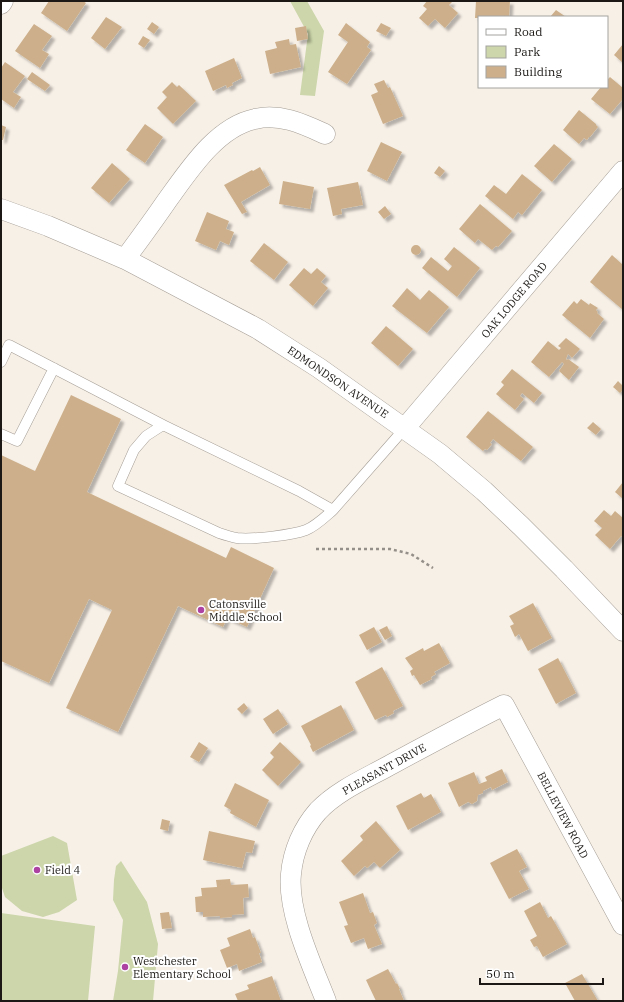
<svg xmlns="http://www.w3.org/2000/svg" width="624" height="1002" viewBox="0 0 624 1002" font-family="'IBM Plex Serif',serif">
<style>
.green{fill:#ccd6aa}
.building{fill:#cdb08b;filter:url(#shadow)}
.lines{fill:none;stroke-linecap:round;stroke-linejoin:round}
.lane-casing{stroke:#a49d95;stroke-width:11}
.street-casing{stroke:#a49d95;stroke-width:21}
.path{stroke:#948f88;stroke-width:2.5;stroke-dasharray:3 3;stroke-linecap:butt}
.lane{stroke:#fff;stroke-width:10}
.street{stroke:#fff;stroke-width:20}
.poi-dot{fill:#ad42a3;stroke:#fff;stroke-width:1.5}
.labels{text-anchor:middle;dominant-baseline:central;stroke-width:4;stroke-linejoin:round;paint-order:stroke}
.street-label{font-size:11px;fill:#1b1815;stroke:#fff}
.poi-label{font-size:11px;fill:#1b1815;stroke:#fff;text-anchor:start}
</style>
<defs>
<filter id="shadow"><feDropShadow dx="3.5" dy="3.5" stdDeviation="1" flood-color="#0004"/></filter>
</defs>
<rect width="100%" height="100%" fill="#f7f0e7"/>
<path class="green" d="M290,1h17l17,30 -9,65 -15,-1 8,-61z
M53,836l14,7 10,57 -18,12 -16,5 -21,-6 -17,-14 -4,-12v-29z
M121,861l26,41 11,42 -5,57h-40l5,-30 5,-51 -10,-20 1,-20 2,-14z
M1,913l94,13 -7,75h-87z"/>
<path class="building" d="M49,1h34l3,2 -19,28 -26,-18z
M427,1h24l1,1 -3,3 9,8 -13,15 -10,-9 -7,7 -9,-8 8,-9 -4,-3z
M476,1h34l-1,16 -34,1z
M556,10l10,7h-16z
M106,17l16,10 -17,22 -14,-11z
M152,22l7,5 -5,7 -7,-5z
M346,23l24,19 -3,5 4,3 -24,34 -19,-12 20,-30 -10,-7z
M381,23l10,5 -5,8 -10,-5z
M34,24l18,12 -10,14 7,4 -9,14 -25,-17z
M306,26l2,13 -11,2 -2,-13z
M143,36l7,4 -6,8 -6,-4z
M289,39l1,6 6,-1 5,23 -31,7 -5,-23 12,-3 -2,-6z
M623,44v19l-9,-8z
M234,58l8,20 -10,5 1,2 -6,3 -1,-3 -13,6 -8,-20z
M5,62l20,14 -12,16 8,5 -7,11 -13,-9v-31z
M32,72l18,13 -5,6 -18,-12z
M610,77l13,11v11l-13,15 -19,-15 10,-12h6v-7z
M384,80l4,8 2,-1 13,29 -20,8 -12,-29 7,-3 -4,-8z
M172,82l5,5 2,-2 17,16 -23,23 -16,-16 10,-11 -5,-5z
M579,110l17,14v1l2,2 -8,10h-1l-2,3 -3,-2 -5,6 -16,-14z
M145,124l18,13 -18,26 -19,-13z
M1,125l5,2 -3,13h-2z
M381,142l21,10 -15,29 -20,-10z
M554,144l18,15 -20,23 -18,-16z
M112,163l18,16 -21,24 -18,-15z
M439,166l6,5 -5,6 -6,-4z
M260,167l10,18 -29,17 6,10 -5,2 -18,-29 28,-15 1,1z
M522,174l20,16 -20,25 -4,-3 -5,7 -28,-23 9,-11 12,9z
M283,181l31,6 -4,22 -31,-5z
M358,182l5,23 -22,4 1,5 -9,2 -6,-28z
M480,204l32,27 -14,16 -2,-1 -4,4 -14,-11 -3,4 -16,-14z
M385,206l6,8 -7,5 -6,-7z
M207,212l22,9 -3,8 8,3 -5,13 -9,-4 -4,9 -21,-9z
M264,243l24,19 -14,18 -24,-19z
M411 250a5 5 0 1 1 10 0a5 5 0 1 1-10 0Z
M454,247l26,21 -23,29 -35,-29 9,-11 17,14 4,-5 -8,-7z
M612,255l11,10v45l-33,-28z
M304,268l7,6 6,-6 9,8 -5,6 7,6 -15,18 -24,-21z
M407,288l13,12 9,-10 20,17 -22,26 -35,-27z
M581,299l8,6 1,-2 8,5 -2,2 2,2 -1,1 7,6 -14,19 -28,-23 12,-14 3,3z
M386,326l27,23 -15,17 -27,-23z
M566,338l14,11 -8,9 -4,-4 -2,5 1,1 1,-1 11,8 -10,13 -10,-9 5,-7 -2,-2 -13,15 -18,-15 17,-21 11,9 2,-2 -3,-2z
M512,369l30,24 -8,10 -12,-10 -2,3 4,3 -9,11 -19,-16 8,-9 -3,-3z
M618,381l5,5v4l-3,3 -7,-6z
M71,395l50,24 -34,73 139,66 5,-11 43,21 -27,59 -20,-9 -4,9 -45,-21 -60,126 -52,-24 46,-98 -23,-11 -40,84 -48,-22v-206l34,16z
M488,411l45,36 -12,14 -28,-22 -3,4 2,1 -5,6 -2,-1 -2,2 -17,-14z
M593,422l8,7 -5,6 -9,-7z
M623,482v17l-8,-7z
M604,510l7,6 4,-5 8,7v20l-2,-2 -11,13 -15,-14 7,-7 -8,-7z
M533,603l19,35 -24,13 -9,-17 -4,3 -5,-11 4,-2 -5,-8z
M387,626l5,10 -7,4 -6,-10z
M374,627l8,15 -15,8 -8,-15z
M439,643l11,20 -16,9 2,2 -5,3 1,2 -12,6 -6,-10 -2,1 -2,-5 3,-2 -8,-11 18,-10 1,3z
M558,658l18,35 -20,11 -18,-35z
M382,667l21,39 -10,5 1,2 -7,4 -1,-2 -11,5 -20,-38z
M244,703l4,5 -6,6 -5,-5z
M341,705l13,25 -41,22 -3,-6 1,-1 -10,-19z
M278,709l10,15 -15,10 -10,-15z
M199,742l9,6 -9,14 -9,-5z
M280,742l21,20 -23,24 -16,-16 12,-13 -4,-4z
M502,769l6,13 -16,8 -1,-3 -8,4v2l-5,2 -1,6 -5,3 -4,-2 -9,5 -11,-24 26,-11 5,12 8,-3 -2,-4z
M235,783l34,17 -13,27 -26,-14 1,-3 -7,-4z
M421,793l3,5 7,-4 10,18 -33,18 -12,-24z
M162,819l8,2 -2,10 -8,-2z
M376,821l24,29 -20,18 -6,-6 -7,6 -2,-2 -11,10 -13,-15 22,-21 -3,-4z
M209,831l46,10 -3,12 -6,-1 -4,16 -39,-8z
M517,849l10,18 -8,4 10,18 -20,10 -19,-36z
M230,879l1,6 17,-1 1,13 -6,1 1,16 -12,1v2l-12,1v-2l-17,1v-5h-7l-1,-15 7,-1 -1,-8 16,-1 -1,-7z
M363,893l7,20 3,-1 4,11 -3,2 8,19 -14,5 -4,-11 -13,5 -7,-17 4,-1 -9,-23z
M540,902l8,16 3,-2 16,28 -24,13 -6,-11 -3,1 -4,-7 7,-4 -13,-25z
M169,912l3,16 -10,1 -2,-16z
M250,929l3,9 2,-1 6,16h-2l3,9 -23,9 -2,-7 -10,4 -7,-18 10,-4 -3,-8z
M388,969l8,15 1,-1 3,6h-1l5,12h-28l-10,-21z
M582,974l16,27h-23l-10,-18z
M272,976l9,25h-43l-3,-7 14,-5 -2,-4z"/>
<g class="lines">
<g class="lane-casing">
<path id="lane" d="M1,362l8,-17 154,80 136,66 34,19 72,-82
M163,425l-17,11 -12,14 -16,36 101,47c6,2 12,4 18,5 14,2 56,-3 69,-8 10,-4 19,-13 27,-20
M1,434l16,7 37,-73"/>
</g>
<g class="street-casing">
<path id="street" d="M1,4l2,-3
M1,209l47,17 77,33 133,70 61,39 121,86 44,37 37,35 43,43 59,62
M125,259c14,-19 28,-38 41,-57 22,-30 50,-75 89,-83 25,-6 48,5 70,15
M405,428l218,-257
M326,1001c-14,-36 -39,-89 -35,-127 2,-23 12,-46 27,-63 20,-21 49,-33 74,-47 37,-20 74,-40 112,-59l119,220"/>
</g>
<path class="path" d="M316,549h74l21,5 22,14"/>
<use href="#lane" class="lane"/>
<use href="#street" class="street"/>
</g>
<g class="poi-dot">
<circle cx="201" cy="610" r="4"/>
<circle cx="37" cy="870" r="4"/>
<circle cx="125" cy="967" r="4"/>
</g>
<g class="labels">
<g class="street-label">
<text transform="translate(514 300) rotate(-50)">OAK LODGE ROAD</text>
<text transform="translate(338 382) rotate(34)">EDMONDSON AVENUE</text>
<text transform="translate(384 769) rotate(-29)">PLEASANT DRIVE</text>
<text transform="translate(563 815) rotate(62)">BELLEVIEW ROAD</text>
</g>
<g class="poi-label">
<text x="209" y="604">Catonsville<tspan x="209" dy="13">Middle School</tspan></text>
<text x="45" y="870">Field 4</text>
<text x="133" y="961">Westchester<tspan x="133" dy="13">Elementary School</tspan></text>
</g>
</g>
<rect width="624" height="1002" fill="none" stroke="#1b1815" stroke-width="4"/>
<rect x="478" y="16" width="130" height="72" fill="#ffffff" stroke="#a4a3a1"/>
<rect x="486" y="29" width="20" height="6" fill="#ffffff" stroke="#a4a3a1"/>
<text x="514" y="36" font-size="12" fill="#1b1815">Road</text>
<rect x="486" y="46" width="20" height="12" fill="#ccd6aa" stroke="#a4a3a1"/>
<text x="514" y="56" font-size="12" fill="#1b1815">Park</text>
<rect x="486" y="66" width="20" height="12" fill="#cdb08b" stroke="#a4a3a1"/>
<text x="514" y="76" font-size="12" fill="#1b1815">Building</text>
<path d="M480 978v6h123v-6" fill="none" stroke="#1b1815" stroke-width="2"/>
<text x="486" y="978" font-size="12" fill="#1b1815" stroke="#ffffff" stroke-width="3" paint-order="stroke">50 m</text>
</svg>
